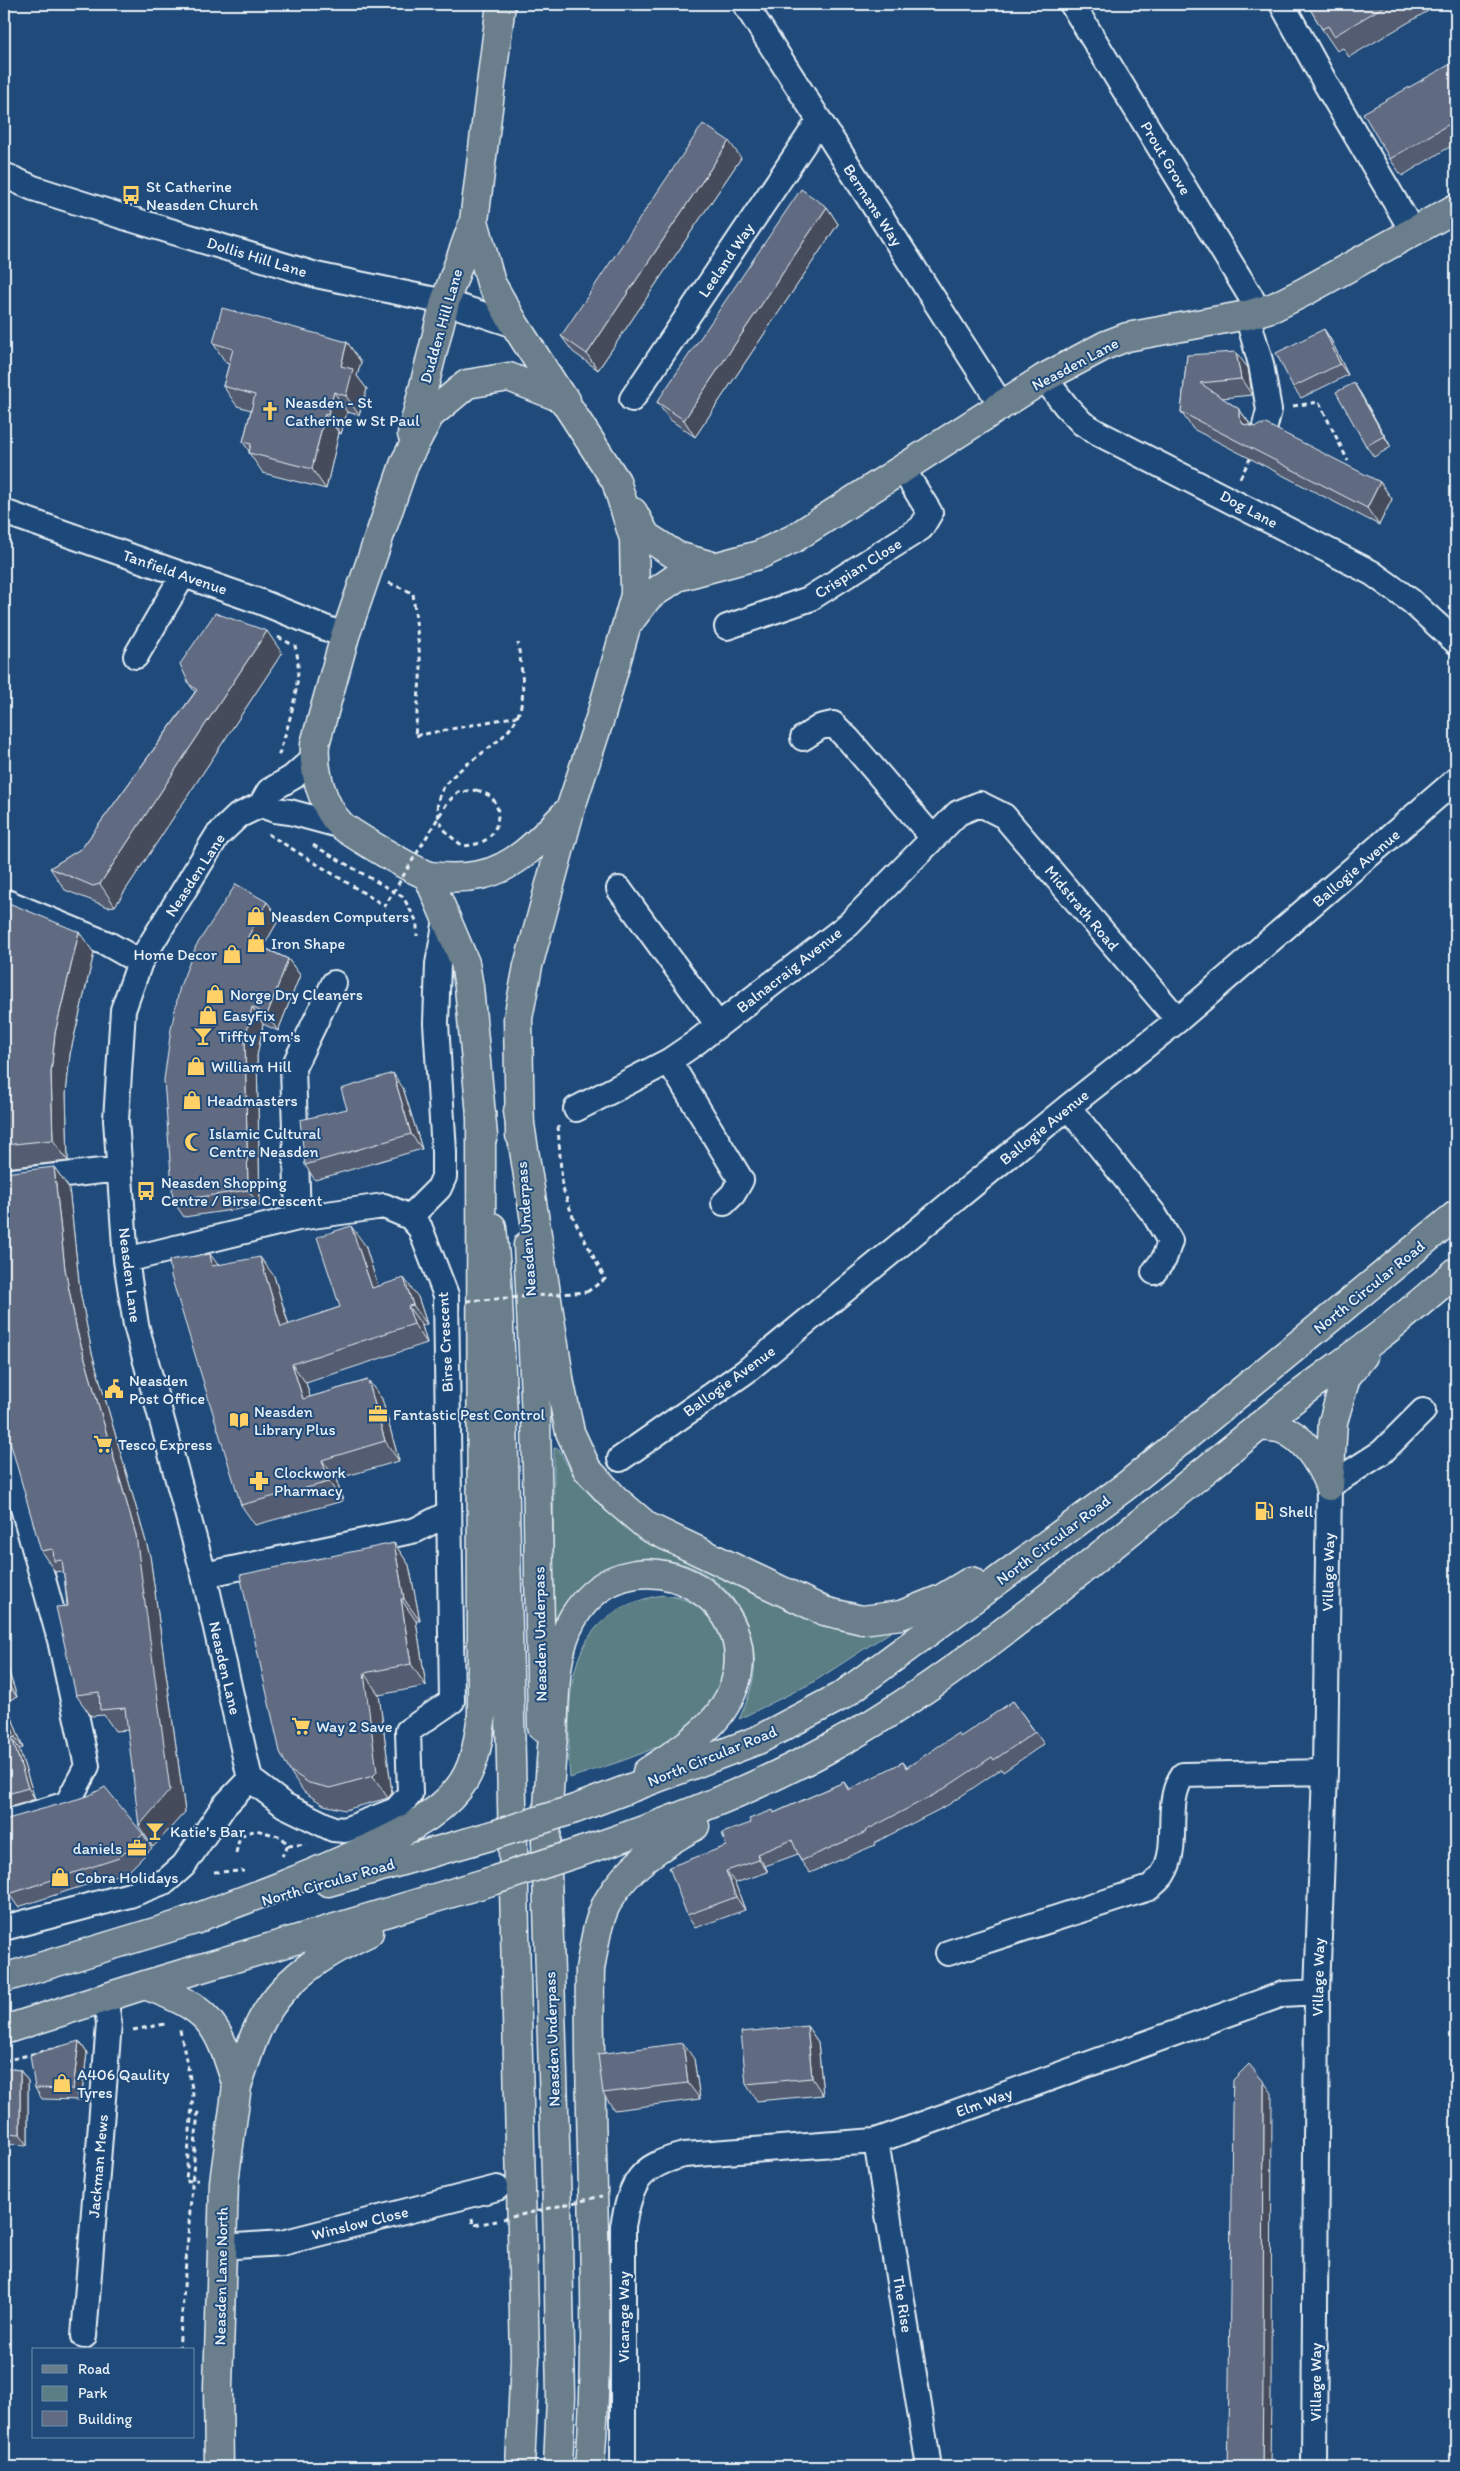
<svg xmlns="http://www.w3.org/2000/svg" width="1460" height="2471" viewBox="0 0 1460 2471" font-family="Itim,sans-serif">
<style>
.green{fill:#5a7e83;stroke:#a1b8be}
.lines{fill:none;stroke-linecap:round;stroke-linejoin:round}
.minor-casing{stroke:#e8f1f8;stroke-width:28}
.major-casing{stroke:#e8f1f8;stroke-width:31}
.highway-casing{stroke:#e8f1f8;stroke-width:31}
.path{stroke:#e8f1f8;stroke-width:3;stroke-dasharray:5 4;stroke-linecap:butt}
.minor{stroke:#1f4a7a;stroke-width:24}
.major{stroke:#6b7e8b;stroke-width:28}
.highway{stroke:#6b7e8b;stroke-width:28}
.highway-bridge-casing{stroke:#e8f1f8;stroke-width:31;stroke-linecap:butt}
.path-bridge{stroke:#e8f1f8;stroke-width:3;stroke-dasharray:5 4;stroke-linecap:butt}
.highway-bridge{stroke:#6b7e8b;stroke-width:28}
.wall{fill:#535c6f;stroke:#e8f1f8}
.shaded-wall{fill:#444b5a;stroke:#e8f1f8}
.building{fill:#616b81;stroke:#e8f1f8}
.labels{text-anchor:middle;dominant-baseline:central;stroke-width:4;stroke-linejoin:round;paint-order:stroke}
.street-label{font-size:16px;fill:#e8f1f8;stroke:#1f4a7a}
.poi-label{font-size:16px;fill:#e8f1f8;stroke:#1f4a7a;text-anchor:start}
</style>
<rect width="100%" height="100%" fill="#1f4a7a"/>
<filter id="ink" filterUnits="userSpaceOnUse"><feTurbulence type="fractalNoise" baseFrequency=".02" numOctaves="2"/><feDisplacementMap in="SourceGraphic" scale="10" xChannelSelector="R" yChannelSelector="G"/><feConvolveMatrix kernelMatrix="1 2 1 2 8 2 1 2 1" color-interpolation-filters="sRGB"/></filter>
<g filter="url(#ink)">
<path class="green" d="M554,1448l5,1c15,33 37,54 66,76l244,106h23l-80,52 -73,36c10,-21 18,-43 15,-66 -10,-93 -119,-125 -182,-58 -6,7 -10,16 -14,23l-5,1z
M663,1595c24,2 43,13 55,35 6,12 6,21 6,34 3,73 -100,95 -154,114 -2,-16 -1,-33 -1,-49 0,-71 17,-121 94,-134z"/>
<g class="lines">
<g class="minor-casing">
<path id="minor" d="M745,4l257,402
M1072,4l179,293 7,16
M1282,4l45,82 86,146
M4,175l29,13 91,29 192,58 129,27 70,23
M1247,315l14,49 8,46 -5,20
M1044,378l22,28 16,17 14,9 276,141 39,28 45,41
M632,399l187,-278
M4,512l257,90 84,34
M727,627l82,-28 112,-71 9,-15 -27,-44
M136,656l47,-81
M803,738l17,-11 13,-3 16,16 84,98
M261,805l14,5 15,2 52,14
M619,889l99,136
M4,901l104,43 32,18
M669,1061l72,119 -8,14 -9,9
M1068,1107l86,107 16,27 -6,18 -10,13
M576,1109l93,-48 25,-17 154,-119 110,-112 22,-9 24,12 174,204
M4,1182l115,-13
M410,1217l29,-29 5,-11v-25l-8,-129 2,-59 8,-44
M298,1218l-5,-150 41,-85
M126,1260l172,-42 86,-12 26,11 10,11 26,67 6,406 -44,30 2,63 -14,16 -51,20 -12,-1 -49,-24 -34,-26
M4,1440l56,200 27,126 -20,38 -63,19
M620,1459l125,-87 323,-265 110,-87 278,-240
M204,1575l212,-45 33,-17
M250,1779l-46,-204 -68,-250 -10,-65 -10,-140 7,-110 17,-48 77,-126 21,-20 23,-11 8,-14 24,-14 21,-19
M4,1928l126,-33 36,-14 18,-16 40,-59 26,-27
M948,1953l201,-65c4,-4 11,-9 14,-14 18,-28 0,-71 20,-99l142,-3
M876,2141l53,326
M222,2247l60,-4 215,-55
M84,2336l24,-300 1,-13 -4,-26
M623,2467v-241c8,-44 16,-60 61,-71l192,-14 407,-147 34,-2
M1314,2467l3,-475 8,-220 4,-286 53,-34 41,-41"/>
</g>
<g class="major-casing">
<path id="major" d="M474,221l17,62 24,42 101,156 18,58 1,56 -33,117 -31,95 -43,159 -10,52 2,117
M566,400l-57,-23 -42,7 -37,31 -25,47 -60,174 -30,108c-2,26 7,62 26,81 9,8 79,50 89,51 15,2 35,2 50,-1 37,-7 65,-40 90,-66
M412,434l33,-132 29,-81 27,-217
M633,512l13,24 31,20 35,10
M629,622l19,-25 29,-20 82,-22 34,-16 251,-161 62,-33 21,-8 120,-22 27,-8 30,-15 152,-84
M428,876l37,87 4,24 14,149
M492,1227l5,51 6,139 22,942 -5,108
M528,1245l8,173 6,309
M546,1840l12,402 3,155 -3,70
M219,2467l-1,-79 6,-206 13,-96"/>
</g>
<g class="highway-casing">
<path id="highway" d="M518,1111l42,273 10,48 17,37 29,31 32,27 176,84 38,9 39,-5 40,-16 30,-18
M1259,1426c7,1 17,1 23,3 24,10 38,34 47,56
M1329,1486l4,-64 13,-45 17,-21
M575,1809l183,-69 85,-45 283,-209 330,-271
M546,1842c2,-36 4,-71 7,-106 2,-38 0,-84 20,-118 61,-102 217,-11 149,92 -15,23 -52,47 -75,62
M583,1851c82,-27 163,-58 239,-99 76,-40 144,-91 211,-143 75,-59 149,-120 223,-180 39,-33 82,-62 123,-93 26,-20 51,-42 77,-64
M328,1882l162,-46
M180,1924c62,-23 123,-45 183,-73 33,-15 72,-33 95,-62 17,-21 20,-47 24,-74l-1,-602
M4,1978l194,-59
M145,1985c65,24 72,36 92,101
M4,2030l141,-45 350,-105
M237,2086c7,-19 12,-39 21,-58 22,-48 65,-74 111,-96
M590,2467c13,-165 -3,-332 0,-498 4,-22 7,-48 18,-68 20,-35 53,-56 87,-75"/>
</g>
<path class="path" d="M1293,406l26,-4 29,59
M1240,478l12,-23
M389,583l24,10 8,74 -6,69 103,-20
M278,637l17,9c10,29 -7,81 -17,111
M477,790c4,2 11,4 14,7 11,10 8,31 -2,40 -7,7 -16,8 -26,9 -12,-9 -22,-16 -25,-32 -8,-44 66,-61 80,-99 9,-22 3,-48 0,-72
M313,845l90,52 14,25v14
M558,1126l4,60 11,31 32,62 -18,13
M288,1846l19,-2
M236,1853l4,-17 16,-6 26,7 6,9 -6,10
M214,1872l30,-1
M133,2030l32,-6
M180,2030l13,63 -7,88 12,-1
M4,2061l57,-14
M472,2218l1,7 24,-4
M179,2350l19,-240"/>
<use href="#minor" class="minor"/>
<use href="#major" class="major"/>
<use href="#highway" class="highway"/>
<g class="highway-bridge-casing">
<path id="highway-bridge" d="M490,1836l85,-27
M495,1880l88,-29"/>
</g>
<path class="path-bridge" d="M268,834l117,72 62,-103 11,-11 19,-2
M467,1301l120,-9
M503,2219l99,-23"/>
<use href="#highway-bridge" class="highway-bridge"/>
</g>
<path class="wall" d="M1307,4h133l-91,53 -6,-9 -6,3 -15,-22z
M1456,61v82l-54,33 -12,-17z
M741,158l-143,212 -25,-18 -12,-16z
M827,207l11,17 -143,213 -26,-18 -12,-17z
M1324,329l7,11 17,35 -47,23 -8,-11z
M347,342l14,20 -4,14 10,13 -8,26 -12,-3 -6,22 -2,-1 -13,56 -63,-16 -14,-20v-2l-6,-9 8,-32 -14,-4 -14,-20 6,-22 -3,-1 -13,-20z
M1187,355l61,13 4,27 -30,3 17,11 12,16 129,57 12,17 -13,26 -186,-96 -12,-17z
M1354,383l7,11 30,53 -17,10 -8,-11z
M282,653l-167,253 -7,1 -43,-17 -15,-22 32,-20 113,-156 -6,-8z
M4,901l90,52 -24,101 -4,40 2,67 -64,7z
M267,902l12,17 -16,28 25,12 12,16 -22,56 -15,-7 -6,32 3,150 -76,11 -11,-16z
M403,1088l19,61 -107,31 -10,-15 42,-56z
M54,1167l15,21 11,103 12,62 58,203 35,256 -32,35 -25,-117 -13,1 -11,-16 -13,1 -15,-21 -12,-120 -3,-4 -6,1 -14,-21z
M365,1245l13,41 40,11 9,27 -5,2 5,17 -121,40 4,14 58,-17 14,19 17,62 -63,18 7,22 -88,24 -14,-20 -23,-241 56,12 15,49 51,-18z
M394,1543l15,22 11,56h-4l10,65 -47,9 13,98 -4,5 -43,12 -21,-5 -20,-13 -15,-22z
M4,1657l13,40 -11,4 17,47 -4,1 16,50 -28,9 -3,-5z
M1013,1701l31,43 -41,28 -2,-3 -53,36 -74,38 1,2 -65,28 -9,-12 -3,-7 -33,12 3,6 -33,11 10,27 -50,18 -8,-13 39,-69 25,-23 93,-41 6,8 53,-28 4,5 54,-30z
M143,1834l9,14 -23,23 -111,36 -9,-13z
M807,2026l11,16 5,53 -66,6 -11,-17z
M79,2041l8,12 -6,47 -39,-1 -7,-11z
M694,2059l6,40 -86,11 -11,-17z
M4,2068l16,2 8,11v64l-24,-1z"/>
<path class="shaded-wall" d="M729,141l12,17 -143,212 -11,-16z
M827,207l11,17 -143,213 -11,-17z
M1324,329l7,11 17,35 -8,-11z
M347,342l14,20 -4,14 10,13 -8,26 -13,-19 -5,-30z
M1236,352l12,16 4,27 -11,-16z
M1354,383l7,11 30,53 -7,-11z
M334,392l13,20 -6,22 -13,-20z
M1239,409l12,17 -8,-2 -4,-7z
M325,414l14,19 -13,56 -14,-20z
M1380,482l12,17 -13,26 -12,-17z
M267,631l15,22 -167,253 -15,-22z
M267,902l12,17 -21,37 -12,-16z
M79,932l15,21 -24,101 -4,40 2,67 -15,-21 -2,-67 4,-40z
M288,959l12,16 -22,56 -11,-16z
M252,1007l11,17 -6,32 3,150 -12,-16 -3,-150z
M393,1073l10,15 19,61 -11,-15z
M54,1167l15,21 11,103 12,62 58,203 35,256 -32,35 -14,-21 -3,-291 -59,-204 -12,-62z
M351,1226l14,19 20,63 -13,-20z
M210,1254l14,19 -12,-7z
M260,1257l14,19 21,70 -14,-19z
M404,1278l14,19 9,27 -14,-19z
M408,1306l14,20 5,17 -13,-19z
M292,1364l14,19 11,36 -14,-20z
M368,1380l14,19 17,62 -14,-20z
M322,1460l14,19 7,22 -14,-19z
M394,1543l15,22 11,56 -16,-22z
M401,1599l15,22 10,65 -15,-22z
M4,1657l13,40 -8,-11 -5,-17z
M364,1673l15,22 13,98 -4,5 -15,-22z
M4,1697l2,4 17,47 -8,-11 -11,-32z
M12,1738l7,11 16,50 -7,-11z
M757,1854l8,12 3,6 -9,-12z
M726,1871l9,12 10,27 -9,-13z
M807,2026l11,16 5,53 -11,-17z
M79,2041l8,12 -6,47 -8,-11z
M683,2043l11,16 6,40 -12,-16z
M20,2070l8,11v64l-8,-11z
M1264,2082l8,11 -1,301 -1,73h-8z"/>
<path class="building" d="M1307,4h81l-54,32 -6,-10 -6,3z
M1456,61v59l-66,39 -27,-46z
M703,124l26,17 -142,213 -26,-18z
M801,189l26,18 -143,213 -27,-18z
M222,308l125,34 -6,24 12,3 -7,27 -12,-4 -6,22h-3l-13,55 -63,-16 2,-9 -8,-2 12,-47 -32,-9 10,-37 -20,-6z
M1324,329l16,35 -47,23 -17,-34z
M1236,352l5,27 -41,4 39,26v8l4,7 13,3 5,-3 2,1 1,-2 116,59 -13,26 -186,-96 6,-57z
M1354,383l30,53 -18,10 -30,-54z
M215,613l52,18 -167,253 -7,2 -43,-18 32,-20 115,-158 -8,-6 -9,-20z
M236,884l31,18 -21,38 42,19 -21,56 -15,-8 -7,33 3,150 -75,11 -9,-121 7,-51 9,-43 16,-40z
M4,901l75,31 -24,101 -4,40 2,67 -49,5z
M393,1073l18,61 -106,31 -5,-45 47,-11 -6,-20z
M54,1167l11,102 12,62 59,204 34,255 -31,36 -14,-118 -25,2 -1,-18 -23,3 -20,-88 12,-1 -6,-46 -8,1 -1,-12 -12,2 -37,-131v-247z
M351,1226l21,62 32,-10 9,27 -5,1 6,18 -122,40 11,35 65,-19 17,61 -63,19 7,22 -88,23 -70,-229 -2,-16 41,-6 2,12 48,-9 21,70 59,-20 -23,-70z
M394,1543l10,56h-3l10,65 -47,9 13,99 -4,4 -43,12 -21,-5 -20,-13 -9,-18 -40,-177z
M4,1669l5,17 -5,2z
M1013,1701l22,31 -41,28 -2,-3 -53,35 -74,39 1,1 -65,29 -9,-21 -35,14 2,6 -33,11 10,26 -49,18 -18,-48 57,-21 -4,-13 29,-10 -2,-4 24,-9 1,3 70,-31 4,8 55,-28 3,6 52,-35 2,4z
M4,1705l11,32 -3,1 16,50 -24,7z
M105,1787l38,47 -24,24 -110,36 -5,-16v-58l84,-24z
M807,2026l5,52 -66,6 -5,-52z
M79,2041l-6,48 -38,-1 -5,-33z
M683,2043l5,40 -85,10 -5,-39z
M1249,2064l15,18 -1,301 -1,84h-35l2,-83 3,-277 1,-27z
M4,2068l16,2v64l-16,-1z"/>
</g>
<defs>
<g id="bus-bare" transform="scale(1.5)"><path d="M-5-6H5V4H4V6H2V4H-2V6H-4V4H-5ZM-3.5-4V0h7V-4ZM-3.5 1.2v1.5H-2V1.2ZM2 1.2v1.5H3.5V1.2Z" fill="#ffd166" stroke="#1f4a7a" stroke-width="2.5" paint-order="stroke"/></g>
<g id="church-bare" transform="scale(1.5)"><path d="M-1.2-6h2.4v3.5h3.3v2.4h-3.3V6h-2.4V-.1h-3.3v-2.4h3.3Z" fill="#ffd166" stroke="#1f4a7a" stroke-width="2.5" paint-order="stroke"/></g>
<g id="shop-bare" transform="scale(1.5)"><path d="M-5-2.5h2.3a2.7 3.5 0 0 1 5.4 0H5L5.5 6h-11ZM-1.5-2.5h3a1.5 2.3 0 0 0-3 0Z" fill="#ffd166" stroke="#1f4a7a" stroke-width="2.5" paint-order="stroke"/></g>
<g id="bar-bare" transform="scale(1.5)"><path d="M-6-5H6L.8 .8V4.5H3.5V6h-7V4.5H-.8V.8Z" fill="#ffd166" stroke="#1f4a7a" stroke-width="2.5" paint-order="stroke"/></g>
<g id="mosque-bare" transform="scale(1.5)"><path d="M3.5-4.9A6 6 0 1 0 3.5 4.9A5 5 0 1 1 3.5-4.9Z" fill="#ffd166" stroke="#1f4a7a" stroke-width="2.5" paint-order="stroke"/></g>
<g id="civic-bare" transform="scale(1.5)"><path d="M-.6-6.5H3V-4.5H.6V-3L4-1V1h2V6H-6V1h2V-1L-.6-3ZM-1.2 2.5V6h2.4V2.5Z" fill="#ffd166" stroke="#1f4a7a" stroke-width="2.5" paint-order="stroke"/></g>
<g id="office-bare" transform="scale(1.5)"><path d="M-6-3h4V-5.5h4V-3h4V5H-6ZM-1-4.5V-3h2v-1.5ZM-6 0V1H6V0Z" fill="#ffd166" stroke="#1f4a7a" stroke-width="2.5" paint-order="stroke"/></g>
<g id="library-bare" transform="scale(1.5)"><path d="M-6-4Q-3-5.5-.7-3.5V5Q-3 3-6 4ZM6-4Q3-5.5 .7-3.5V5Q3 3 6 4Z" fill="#ffd166" stroke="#1f4a7a" stroke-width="2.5" paint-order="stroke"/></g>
<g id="supermarket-bare" transform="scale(1.5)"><path d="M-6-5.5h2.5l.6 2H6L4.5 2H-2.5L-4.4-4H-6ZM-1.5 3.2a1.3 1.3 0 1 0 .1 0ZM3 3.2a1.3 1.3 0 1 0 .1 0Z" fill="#ffd166" stroke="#1f4a7a" stroke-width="2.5" paint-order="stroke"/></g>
<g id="pharmacy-bare" transform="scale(1.5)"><path d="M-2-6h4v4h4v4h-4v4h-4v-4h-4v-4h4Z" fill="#ffd166" stroke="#1f4a7a" stroke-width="2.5" paint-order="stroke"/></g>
<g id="fuel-bare" transform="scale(1.5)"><path d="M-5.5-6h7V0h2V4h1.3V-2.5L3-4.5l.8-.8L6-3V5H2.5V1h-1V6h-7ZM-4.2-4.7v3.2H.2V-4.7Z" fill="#ffd166" stroke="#1f4a7a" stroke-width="2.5" paint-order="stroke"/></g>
</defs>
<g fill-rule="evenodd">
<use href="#bus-bare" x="131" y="195"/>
<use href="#church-bare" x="270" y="411"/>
<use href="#shop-bare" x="256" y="916"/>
<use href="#shop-bare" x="256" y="943"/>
<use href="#shop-bare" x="232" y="954"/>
<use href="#shop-bare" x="215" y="994"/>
<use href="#shop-bare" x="208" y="1015"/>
<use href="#bar-bare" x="203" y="1036"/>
<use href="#shop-bare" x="196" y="1066"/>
<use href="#shop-bare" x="192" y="1100"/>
<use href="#mosque-bare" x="194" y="1142"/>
<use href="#bus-bare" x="146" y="1191"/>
<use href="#civic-bare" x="114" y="1389"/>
<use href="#office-bare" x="378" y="1414"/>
<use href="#library-bare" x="239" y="1420"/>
<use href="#supermarket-bare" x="103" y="1444"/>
<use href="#pharmacy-bare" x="259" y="1481"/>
<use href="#fuel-bare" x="1264" y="1511"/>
<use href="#supermarket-bare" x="301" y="1726"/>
<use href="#bar-bare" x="155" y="1831"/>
<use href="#office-bare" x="137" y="1848"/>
<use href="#shop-bare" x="60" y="1877"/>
<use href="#shop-bare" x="62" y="2083"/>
</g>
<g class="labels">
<g class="street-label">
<text transform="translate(1166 158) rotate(59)">Prout Grove</text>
<text transform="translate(873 205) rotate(57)">Bermans Way</text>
<text transform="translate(257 257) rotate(17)">Dollis Hill Lane</text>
<text transform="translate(726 260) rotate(-56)">Leeland Way</text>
<text transform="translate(441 326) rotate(-74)">Dudden Hill Lane</text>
<text transform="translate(1075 364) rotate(-28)">Neasden Lane</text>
<text transform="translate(1249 509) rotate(28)">Dog Lane</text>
<text transform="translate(858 568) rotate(-32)">Crispian Close</text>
<text transform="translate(175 572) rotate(19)">Tanfield Avenue</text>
<text transform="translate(1356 868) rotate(-41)">Ballogie Avenue</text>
<text transform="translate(195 875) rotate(-57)">Neasden Lane</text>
<text transform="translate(1082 908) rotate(50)">Midstrath Road</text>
<text transform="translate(789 970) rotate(-38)">Balnacraig Avenue</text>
<text transform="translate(1044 1127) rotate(-39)">Ballogie Avenue</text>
<text transform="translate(526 1229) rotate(-94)">Neasden Underpass</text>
<text transform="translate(130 1275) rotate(83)">Neasden Lane</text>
<text transform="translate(1369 1287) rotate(-39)">North Circular Road</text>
<text transform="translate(445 1342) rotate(-93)">Birse Crescent</text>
<text transform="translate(729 1381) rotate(-36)">Ballogie Avenue</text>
<text transform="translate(1053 1540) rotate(-37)">North Circular Road</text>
<text transform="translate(1328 1572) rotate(-89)">Village Way</text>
<text transform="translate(540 1634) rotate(-91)">Neasden Underpass</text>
<text transform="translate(225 1668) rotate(77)">Neasden Lane</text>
<text transform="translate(712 1756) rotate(-22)">North Circular Road</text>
<text transform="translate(328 1882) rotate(-16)">North Circular Road</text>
<text transform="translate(1318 1977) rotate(-89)">Village Way</text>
<text transform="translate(552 2039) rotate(-92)">Neasden Underpass</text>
<text transform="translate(984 2102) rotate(-20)">Elm Way</text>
<text transform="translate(98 2166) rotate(-85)">Jackman Mews</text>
<text transform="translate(360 2223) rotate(-14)">Winslow Close</text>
<text transform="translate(221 2276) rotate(-89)">Neasden Lane North</text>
<text transform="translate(903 2304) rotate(81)">The Rise</text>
<text transform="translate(623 2317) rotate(-90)">Vicarage Way</text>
<text transform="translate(1315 2382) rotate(-90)">Village Way</text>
</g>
<g class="poi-label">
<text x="146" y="186">St Catherine<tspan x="146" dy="18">Neasden Church</tspan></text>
<text x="285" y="402">Neasden - St<tspan x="285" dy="18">Catherine w St Paul</tspan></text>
<text x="271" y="916">Neasden Computers</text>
<text x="271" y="943">Iron Shape</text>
<text x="217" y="954" text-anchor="end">Home Decor</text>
<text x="230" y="994">Norge Dry Cleaners</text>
<text x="223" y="1015">EasyFix</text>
<text x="218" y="1036">Tiffty Tom's</text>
<text x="211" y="1066">William Hill</text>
<text x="207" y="1100">Headmasters</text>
<text x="209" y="1133">Islamic Cultural<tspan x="209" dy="18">Centre Neasden</tspan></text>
<text x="161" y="1182">Neasden Shopping<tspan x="161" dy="18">Centre / Birse Crescent</tspan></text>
<text x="129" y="1380">Neasden<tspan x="129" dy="18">Post Office</tspan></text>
<text x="254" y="1411">Neasden<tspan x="254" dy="18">Library Plus</tspan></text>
<text x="393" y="1414">Fantastic Pest Control</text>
<text x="118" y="1444">Tesco Express</text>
<text x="274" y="1472">Clockwork<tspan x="274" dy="18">Pharmacy</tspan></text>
<text x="1279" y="1511">Shell</text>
<text x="316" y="1726">Way 2 Save</text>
<text x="170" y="1831">Katie's Bar</text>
<text x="122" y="1848" text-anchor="end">daniels</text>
<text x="75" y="1877">Cobra Holidays</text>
<text x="77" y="2074">A406 Qaulity<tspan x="77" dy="18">Tyres</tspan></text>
</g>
</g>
<rect width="1460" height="2471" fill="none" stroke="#1f4a7a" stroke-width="20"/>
<rect x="10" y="10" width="1440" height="2451" fill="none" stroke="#e8f1f8" stroke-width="2" filter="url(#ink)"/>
<rect x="32" y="2348" width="162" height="90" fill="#1f4a7a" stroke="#6f8dac"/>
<rect x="42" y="2365" width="25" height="8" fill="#6b7e8b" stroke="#6f8dac"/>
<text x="78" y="2374" font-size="15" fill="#e8f1f8">Road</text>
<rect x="42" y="2386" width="25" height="15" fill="#5a7e83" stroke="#6f8dac"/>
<text x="78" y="2398" font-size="15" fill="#e8f1f8">Park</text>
<rect x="42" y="2411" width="25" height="15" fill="#616b81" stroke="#6f8dac"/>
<text x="78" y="2424" font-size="15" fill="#e8f1f8">Building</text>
</svg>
